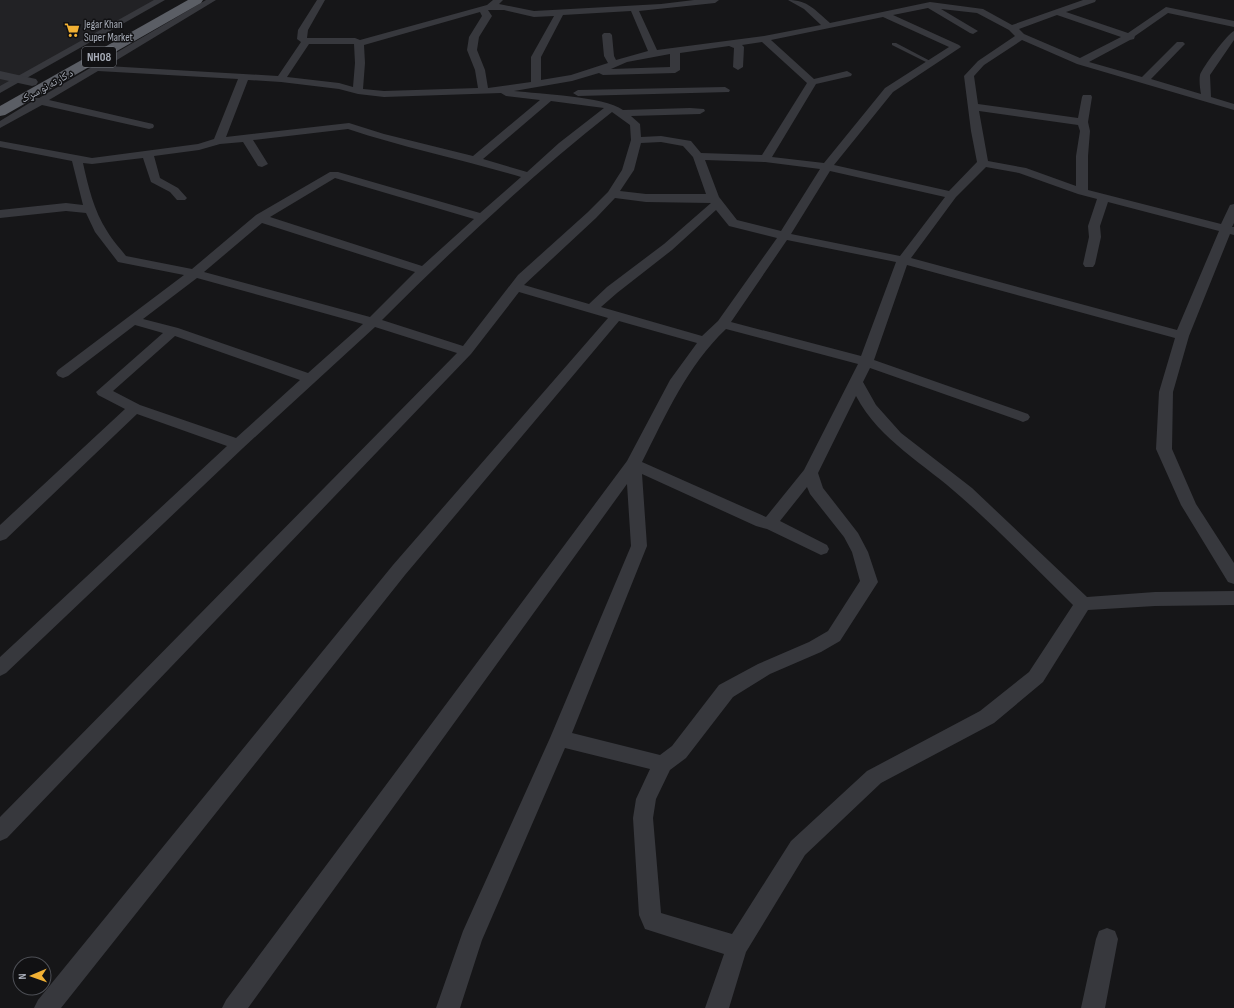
<svg xmlns="http://www.w3.org/2000/svg" width="1234" height="1008" viewBox="0 0 1234 1008" font-family="'Sofia Sans Condensed','Noto Naskh Arabic',sans-serif">
<style>
.built{fill:#222225}
.lines{fill:none;stroke-linecap:round;stroke-linejoin:round}
.service{fill:#37383d;fill-rule:evenodd}
.minor{fill:#37383d;fill-rule:evenodd}
.tertiary{fill:#37383d;fill-rule:evenodd}
.trunk{fill:#5b5e65;fill-rule:evenodd}
.labels{text-anchor:middle;dominant-baseline:central;stroke-width:3;stroke-linejoin:round;paint-order:stroke}
.far-poi-label{font-size:11px;fill:#a8adb8;stroke:#111113;text-anchor:start}
.far-street-label{font-size:11px;fill:#a8adb8;stroke:#111113}
.shield{fill:#111113;stroke:#7b7e86;stroke-width:1}
.shield-label{font-size:12px;font-weight:bold;fill:#a8adb8}
</style>
<rect width="100%" height="100%" fill="#161618"/>
<path class="built" d="M0,0h161l-161,90z"/>
<g class="lines">
<path class="service" d="M892,43h4l38,20 -4,1 -38,-19z"/>
<path class="minor" d="M154,0h11l-165,93v-7z
M206,0h10l-109,66 171,10 23,-34 -4,-3 1,-9 19,-30h8l-17,30 -1,8h48l5,2 127,-35 6,-5h10l-4,4 35,7 127,-7 33,-4h25l-4,3 -76,8 18,39 107,-14 57,-11 -17,-16 -16,-9c20,0 27,10 42,23l100,-21 53,7 29,16 71,-25h13l-1,2 -29,10 62,21 38,-26 68,14v6l-66,-14 -33,23 -1,3 -4,1 -41,22 53,15 35,-35h6l2,2 -2,2 -32,33 50,15c-1,-5 -2,-14 -1,-19 2,-7 28,-42 34,-44v9l-24,35 1,22 23,7v6l-157,-46 -55,-24 -38,25 -10,11 4,28 100,14 4,-21 1,-2h8l1,2 -4,25 2,9 -2,25v34l133,34 9,-19 4,-1v19l-2,4h2v8l-4,-1 -41,102 -16,56 -1,57 24,55 38,59v21l-6,-2 -47,-77 -25,-56 3,-57 16,-54 -268,-73 -33,95 154,54 2,3 -2,3 -5,2 -5,-2 -148,-52 -7,14 13,23 25,28 71,55 115,109 68,-5 79,-1v14l-79,1 -67,4 -45,72 -49,41 -113,60 -76,72 -59,97 -17,56h-24l19,-54 -79,-25 -6,-14 -6,-97 3,-19 14,-30 -85,-21 -83,192 -22,68h-24l27,-77 87,-193 81,-192 -4,-62 -379,524h-26l4,-8 401,-539 43,-81 27,-37 -78,-22 -214,254 -344,433h-27l4,-8 355,-435 215,-247 -89,-26 -48,62 -464,484 -7,3v-24l457,-464 -82,-26 -132,121 -237,225 -6,3v-19l227,-211 -90,-32 -131,125 -6,2v-16l125,-116 -27,-14 -2,-3 67,-59 -28,-8 -67,51 -5,2 -5,-2 -2,-3 2,-3 126,-95 -66,-13 -23,-30 -9,-19 -20,-2 -66,7v-8l66,-7 17,2 -11,-44 -72,-14v-6l92,17 106,-14 16,-5 24,-60 -140,-8 -49,29 104,24 1,2 -1,2 -4,1 -107,-24 -42,23v-7l31,-19 -1,-2 1,-2h8zM928,8l42,25 3,1 5,-3 -37,-22 36,4 32,17 6,6 -37,25 -14,15 7,55 6,31 -28,29 -115,-26 59,-73 68,-45 -2,-2 -66,-30zM488,10h16l30,7 20,-1 -23,41v25l-43,6 -3,-18 -8,-20 2,-13 13,-21zM631,11l17,40 -32,9 -2,-4 -2,-21 -2,-2h-6l-2,2 2,21 4,7 -37,12 -30,5v-23l22,-42zM480,12l2,4 -13,21 -2,13 8,20 3,18 -94,3 -21,-2 2,-26 -1,-18zM1057,15l64,22 -41,21 -56,-24 -5,-5zM883,17l66,30 -64,41 -61,75 -52,-6 44,-73 35,-8 1,-2 -5,-3 -33,8 -43,-39zM762,42l45,41 -45,72 -61,-2 -10,-12 -30,-5 -20,1 -1,-13 -9,-8 69,-2 5,-3 -1,-2 -14,-1 -67,2c-20,-14 -83,-16 -109,-19l58,-10 27,-8 4,2 72,-2 5,-3v-17l49,-7 5,2 -1,19 5,3 5,-3 1,-20 -2,-2zM309,44h45l1,19 -2,24 -14,-4 -52,-6zM670,54v13l-59,2 16,-7zM248,80l33,2 58,7 19,5 26,3 117,-4 5,3 34,4 -67,56 -89,-22 -35,-11 -123,14zM551,101l53,7 -45,35 -32,29 -44,-13zM979,111l99,14 2,6 -4,25v30l-50,-18 -38,-7zM612,112l18,13 1,15 -9,30 -14,22 -20,20 -70,63 -55,71 -81,-26c73,-73 149,-144 230,-208zM348,129c57,19 116,31 173,48l-41,36 -142,-41h-8l-74,43 -64,54 -66,-13c-6,-8 -14,-16 -19,-25 -13,-20 -19,-45 -24,-68l9,1 51,-6 8,24 19,10 7,8h8l2,-2 -9,-10 -18,-10 -6,-22 45,-6 21,-6 23,-2 15,24 4,1 6,-3 -15,-24zM661,142l22,4 10,11 13,37h-60l-26,-3 14,-21 7,-27zM705,160l60,2 55,7 -39,62 -44,-11 -18,-23zM986,167l33,6 59,21 19,5 -9,27 1,11 -6,27 2,3h8l2,-3 6,-27 -1,-11 8,-24 111,29 -42,99 -266,-72 45,-61zM830,171l115,26 -45,59 -109,-22zM335,178l139,41 -52,47 -152,-49zM615,198l31,4 65,1 -47,41 -57,43 -18,17 -65,-19 72,-67zM716,210l13,16 48,12 -59,83 -16,15 -101,-29 16,-14 55,-43zM262,223l153,49 -45,45 -166,-45zM787,240l109,22 -35,94 -130,-34zM197,278l166,46 -55,49 -130,-45 -35,-9zM726,329l132,35 -54,106 -38,47 -124,-55c24,-47 45,-96 84,-133zM175,336l125,44 -64,58 -96,-33 -27,-14zM856,396c24,45 69,68 105,101 39,34 75,72 112,108l-44,67 -49,39 -113,60 -76,70 -59,93 -71,-21 -8,-95 3,-19 14,-29 16,-12 47,-61 37,-23 51,-22 19,-11 38,-59 -10,-30 -10,-19 -35,-45 -5,-15zM642,474l114,52 11,3 54,26 6,-2 2,-4 -2,-4 -47,-24 27,-34 3,7 34,43 8,15 8,29 -32,50 -19,11 -51,22 -39,21 -47,61 -12,9 -88,-22 75,-187z
M725,87l5,3 -1,2 -151,4 -5,-3 5,-3z
M1107,928l8,3 3,8 -13,69h-24l15,-69 3,-8z"/>
<path class="tertiary" d="M0,71l36,8 2,3 -2,3 -4,1 -32,-7z"/>
<path class="trunk" d="M188,0h15l-2,3 -196,112 -5,1v-10z"/>
</g>
<defs>
<g id="supermarket-bare" transform="scale(1.2)"><path d="M-6-5.5h2.5l.6 2H6L4.5 2H-2.5L-4.4-4H-6ZM-1.5 3.2a1.3 1.3 0 1 0 .1 0ZM3 3.2a1.3 1.3 0 1 0 .1 0Z" fill="#f2b134" stroke="#111113" stroke-width="2.5" paint-order="stroke"/></g>
</defs>
<g fill-rule="evenodd">
<use href="#supermarket-bare" x="72" y="30"/>
</g>
<g class="labels">
<g class="far-poi-label">
<text x="84" y="24">Jegar Khan<tspan x="84" dy="13">Super Market</tspan></text>
</g>
<g class="far-street-label">
<text transform="translate(47 86) rotate(-29)">د کارته نو سړک</text>
</g>
<rect class="shield" x="82" y="47" width="34" height="20" rx="3"/>
<g class="shield-label">
<text x="99" y="57">NH08</text>
</g>
</g>
<g transform="translate(32 976) rotate(268)"><circle r="19" fill="#111113" stroke="#4d4f55"/>
<path d="M0-3L7 15L0 10L-7 15Z" fill="#f2b134"/>
<text y="-6" font-size="11" font-weight="bold" text-anchor="middle" fill="#a8adb8">N</text>
</g>
</svg>
